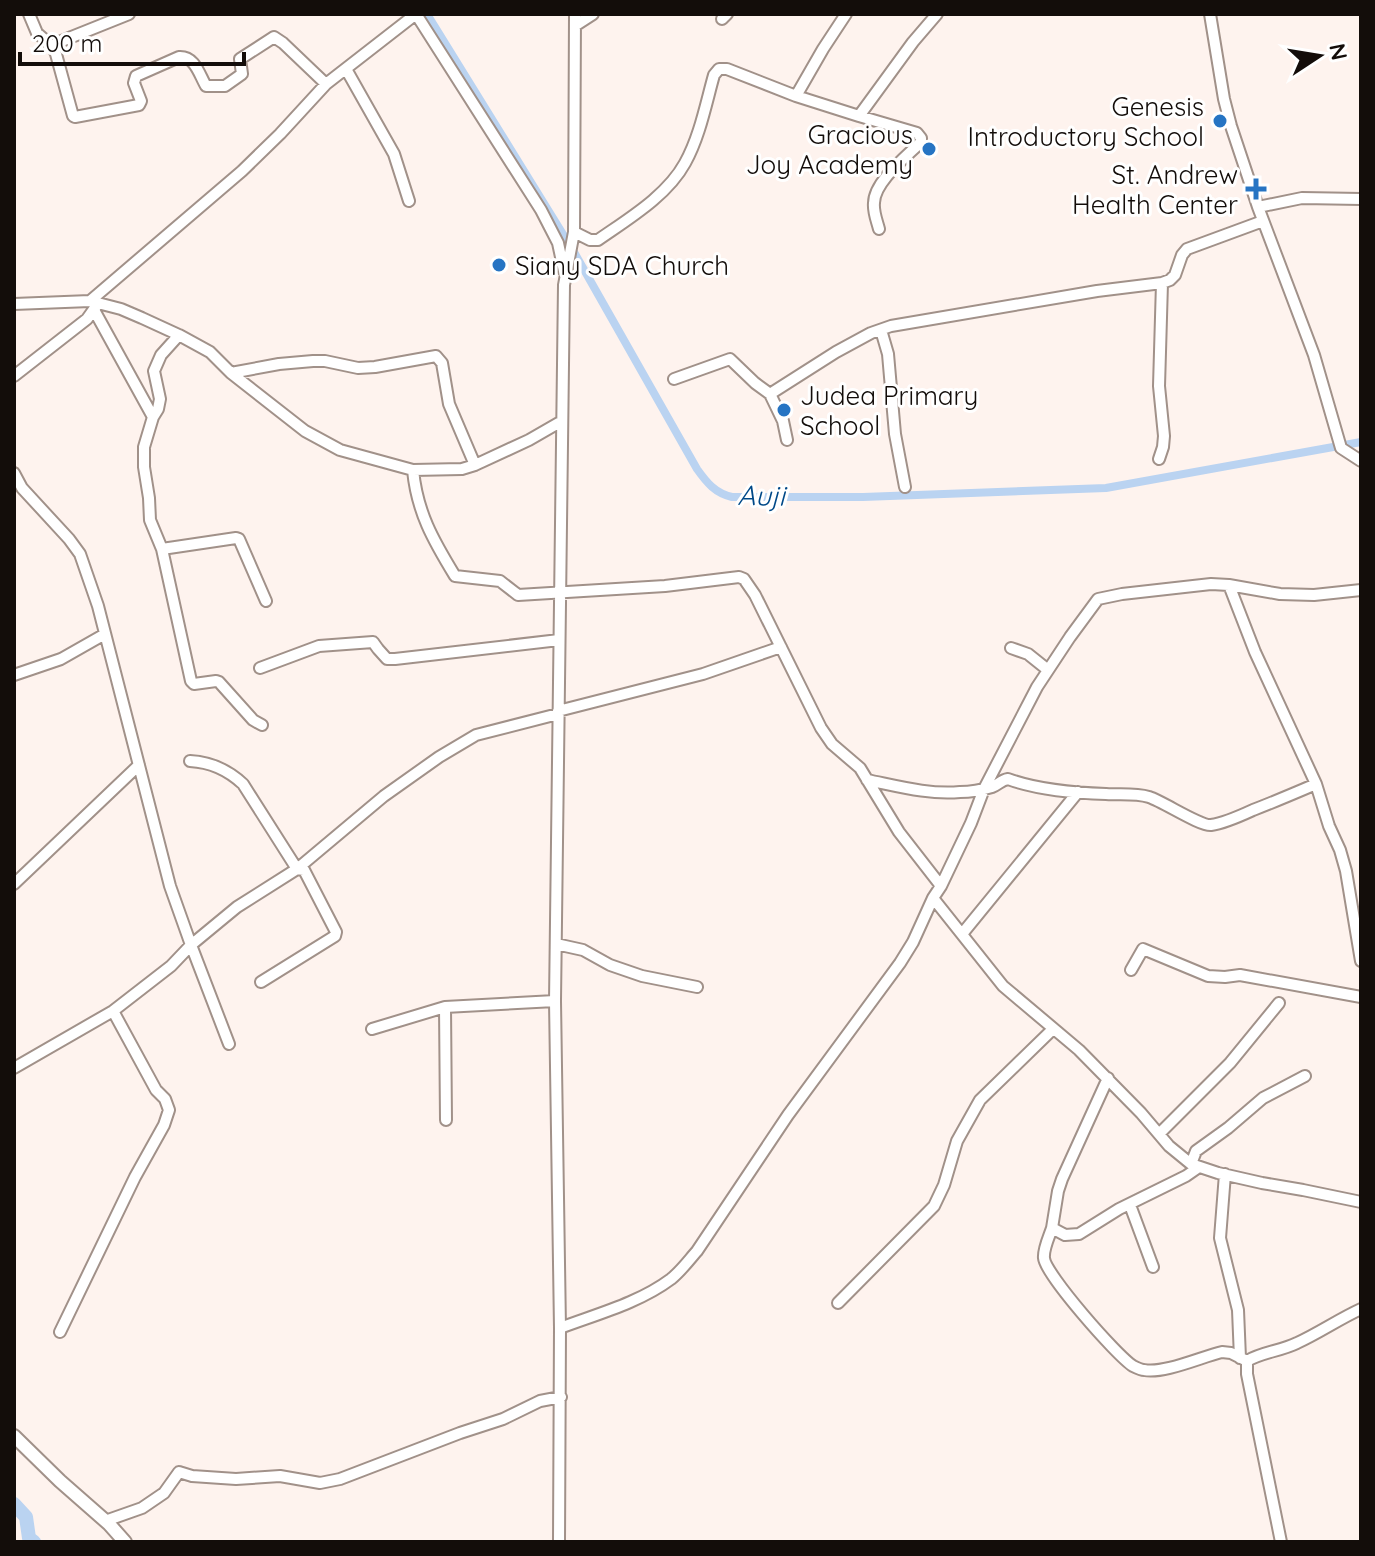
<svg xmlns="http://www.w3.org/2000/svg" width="1375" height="1556" viewBox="0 0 1375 1556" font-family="Quicksand,sans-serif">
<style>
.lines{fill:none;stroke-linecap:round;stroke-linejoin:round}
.canal{stroke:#bad3f1;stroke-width:8}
.river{stroke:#bad3f1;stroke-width:14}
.minor-casing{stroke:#a19189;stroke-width:14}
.major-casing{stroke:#a19189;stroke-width:16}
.minor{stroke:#fff;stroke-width:10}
.major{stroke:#fff;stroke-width:12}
.poi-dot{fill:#2674c3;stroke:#fff;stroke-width:3}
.labels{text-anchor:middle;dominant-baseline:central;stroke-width:6;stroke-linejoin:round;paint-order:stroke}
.poi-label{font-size:26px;fill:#130d0a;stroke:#fff;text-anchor:end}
.water-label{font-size:28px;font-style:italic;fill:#004988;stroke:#fff}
</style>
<rect width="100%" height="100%" fill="#fef3ee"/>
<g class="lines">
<path class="canal" d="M427,14l147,238 123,217c10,14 18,24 35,28h131l243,-9 255,-46"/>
<path class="river" d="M14,1504l12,13 3,21 5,4"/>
<g class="minor-casing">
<path id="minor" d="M29,14l8,19 16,14 3,7 17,62 2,1 64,-12 2,-4 -7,-18 2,-7 43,-19c16,-1 20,17 27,29h19l17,-12 -2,-15 34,-22 9,6 43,41
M416,14l125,196 17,33 6,28
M1210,14l14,85 7,27 27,81 56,148 27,93 20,13
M722,19l5,-5
M576,25l17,-11
M53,47l6,-5 70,-28
M346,69l48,85 15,47
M796,96l27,-47 23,-35
M859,116l58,17 4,5v4c-15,15 -47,40 -47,61 -1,9 3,18 5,26
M1258,207l44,-9 59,1
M574,232l16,8h8c30,-21 69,-44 87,-77 15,-27 21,-60 29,-88l5,-6h8l69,27 63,20 54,-74 24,-28
M90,301l152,-130 38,-37 46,-50 90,-70
M14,304l76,-3 31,8 21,9 37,17 31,17 21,21 74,58 35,19 73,20 49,-1 13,-4 54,-25 33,-19
M94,310l59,107
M881,330l7,24 7,80 10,53
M179,335l-18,20 -7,16 6,28 -2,10 -5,8 -9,30v20l5,31 1,22 12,29 29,132 3,3 22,-3 3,1 34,38 9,5
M231,373l48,-9 34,-3h12l33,7 17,-1 61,-11 6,7 7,41 26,61
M14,376l73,-57 10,-14
M674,379l56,-20 25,24 15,11
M787,440l-4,-19 -13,-27 66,-42 35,-19 20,-7 206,-35 65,-8 8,-3 5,-5 7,-20 5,-6 76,-28
M1159,459l4,-12 1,-11 -5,-50 3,-103
M413,470c4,42 20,70 42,106l45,5 18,14 147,-9 74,-9 5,2 11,16 66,133 11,16 28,24 39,64 42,54 -8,12 70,88 76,64 62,63 28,33 22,18 27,9 44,10 41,7 58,12
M14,473l8,15 47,51 11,15 18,52 72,280 21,59 38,99
M162,549l74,-11 3,1 27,62
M1229,585l26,67 61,132 13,42 11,24 6,21 15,90
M1011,648l17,6 20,16
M260,668l59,-22 54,-4 5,7 9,10h8l164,-19
M14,675l47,-16 44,-25
M558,711l145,-37 78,-27
M190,761c20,1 38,9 53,23l54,85 7,1 32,62 -1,4 -74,46
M867,780c30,6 62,15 93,12 10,0 22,-2 32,-5 6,-2 9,-7 16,-8 30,11 66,14 98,15 15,1 29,-1 43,3 15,5 51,29 62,28 14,-2 29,-9 42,-15 21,-8 42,-17 63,-26
M14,884l125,-119
M941,886l30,-63 13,-34 53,-102 33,-50 28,-38 24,-5 89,-10 18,1 51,9 34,1 47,-5
M962,934l116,-142
M556,944l27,6 27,15 32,11 55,11
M1131,970l12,-21 65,27 17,1 15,-2 121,22
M445,1007l1,113
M372,1029l73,-22 110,-6
M14,1068l99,-57 58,-45 20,-21 46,-38 60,-38 87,-73 55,-39 37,-22 82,-21
M1108,1078l-46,101 -4,12 -6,37 13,7 14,-1 40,-25 67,-33 13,-9
M1159,1134l71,-71 49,-60
M1191,1164l5,-13 32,-23 35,-30 42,-22
M1225,1174l-5,64 18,72 2,48
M1130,1205l23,62
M1052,1228c-3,9 -9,21 -8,30 1,16 73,98 89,108 2,1 9,4 11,4 20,4 57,-13 78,-18l9,1 16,8
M838,1303l96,-97 10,-21 13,-44 23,-41 73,-71
M560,1328c37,-14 79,-25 111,-49 10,-8 18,-19 26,-28l91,-136 112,-152 13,-21 20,-44
M60,1332l75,-155 29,-52 5,-15 -4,-11 -9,-9 -43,-79
M105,1521l37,-13 22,-15 15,-21 13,4 44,3 44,-3 40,7 20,-4 120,-46 43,-14 37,-18 21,-4
M559,1542l1,-214 -5,-327 9,-716 10,-53 1,-218
M1281,1542l-34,-168v-13c15,-9 34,-10 50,-18 22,-10 42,-24 64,-34"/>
</g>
<g class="major-casing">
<path id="major" d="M14,1436l46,45 49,43 16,18"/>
</g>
<use href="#minor" class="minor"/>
<use href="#major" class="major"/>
</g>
<g class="poi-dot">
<circle cx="1220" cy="121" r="8"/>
<circle cx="929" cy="149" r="8"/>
<path d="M1252 177h8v8h8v8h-8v8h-8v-8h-8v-8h8z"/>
<circle cx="499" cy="265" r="8"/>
<circle cx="784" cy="410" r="8"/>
</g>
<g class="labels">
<g class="poi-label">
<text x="1204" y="106">Genesis<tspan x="1204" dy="30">Introductory School</tspan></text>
<text x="913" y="134">Gracious<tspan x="913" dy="30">Joy Academy</tspan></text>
<text x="1238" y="174">St. Andrew<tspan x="1238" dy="30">Health Center</tspan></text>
<text x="515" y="265" text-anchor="start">Siany SDA Church</text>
<text x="800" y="395" text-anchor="start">Judea Primary<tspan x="800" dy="30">School</tspan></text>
</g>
<g class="water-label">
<text transform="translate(761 495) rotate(1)">Auji</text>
</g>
</g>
<rect width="1375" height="1556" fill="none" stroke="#130d0a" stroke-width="32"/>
<g transform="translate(1319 56) rotate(78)" stroke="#ffffff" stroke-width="6" paint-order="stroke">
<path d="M0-6L14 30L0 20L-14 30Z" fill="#130d0a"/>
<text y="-12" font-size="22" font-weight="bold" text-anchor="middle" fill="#130d0a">N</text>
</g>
<path d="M20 52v12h224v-12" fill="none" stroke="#130d0a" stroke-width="4"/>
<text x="32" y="52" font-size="24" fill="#130d0a" stroke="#ffffff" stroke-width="6" paint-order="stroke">200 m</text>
</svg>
